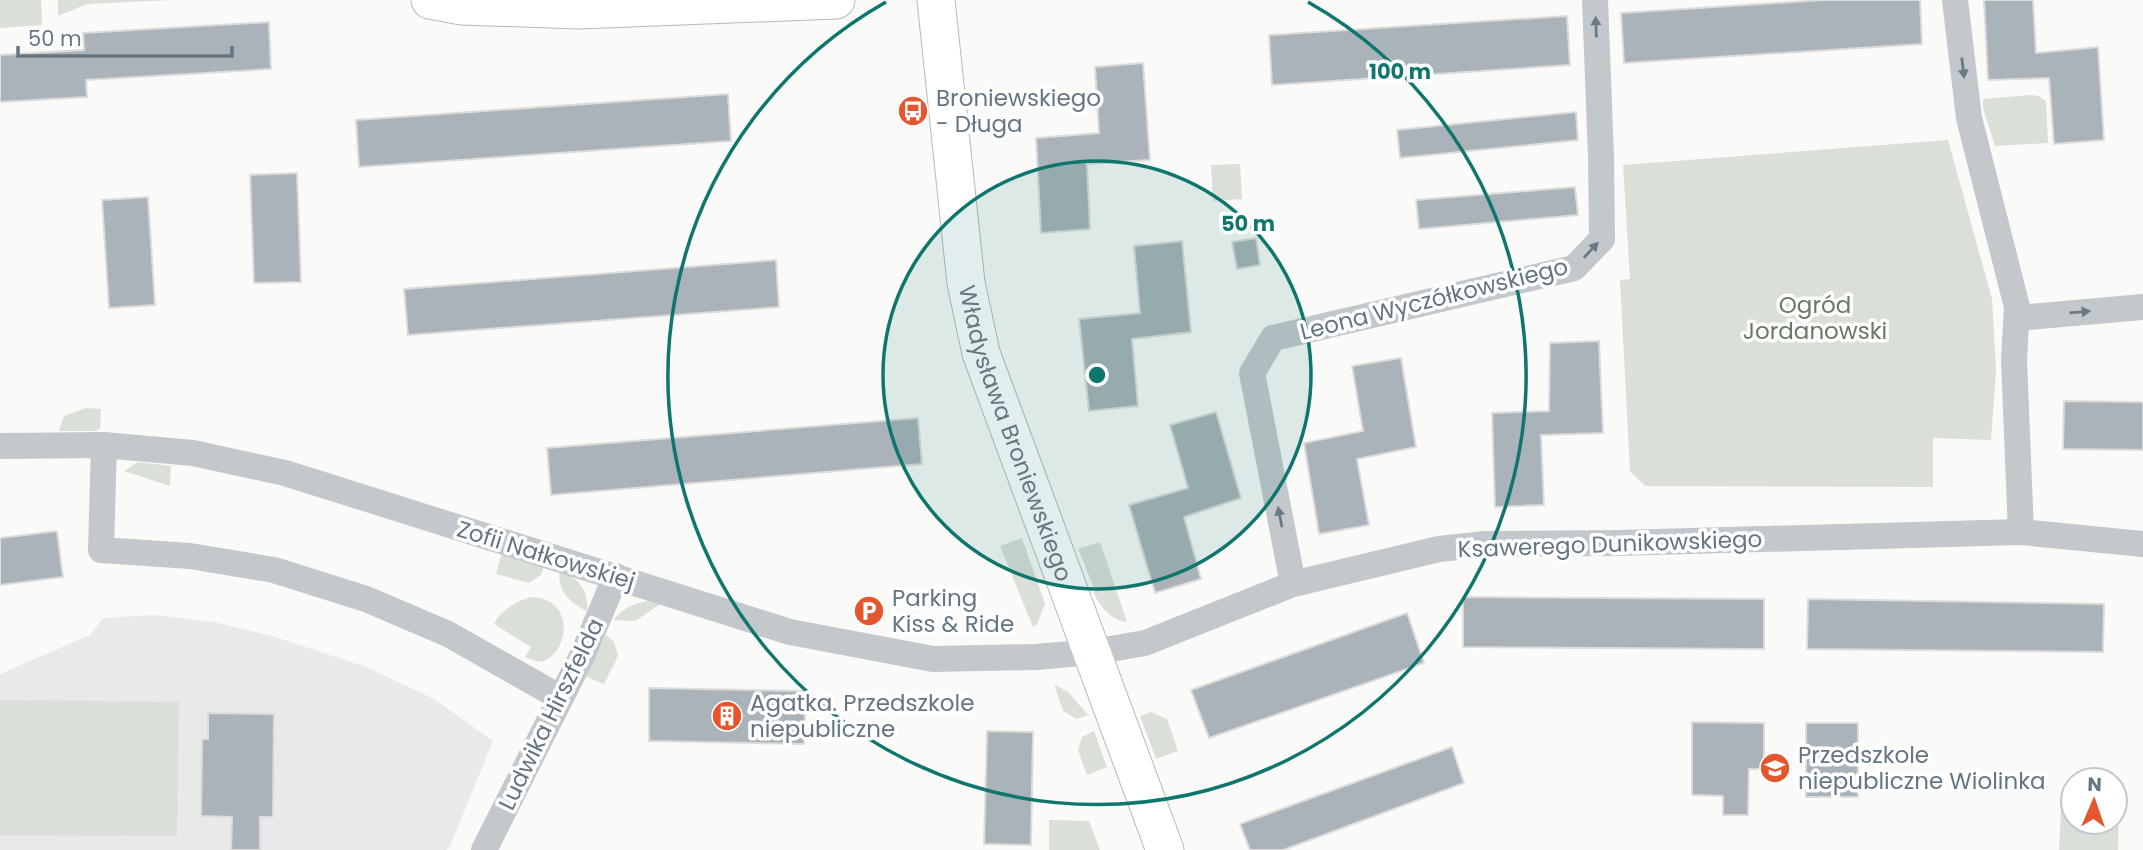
<svg xmlns="http://www.w3.org/2000/svg" width="2143" height="850" viewBox="0 0 2143 850" font-family="Poppins,sans-serif">
<style>
.built{fill:#e8e9e9}
.green{fill:#dadfd7}
.building{fill:#aab3b9;stroke:#dcdcda;stroke-width:2}
.lines{fill:none;stroke-linecap:round;stroke-linejoin:round}
.secondary-casing{stroke:#b3babf;stroke-width:39}
.street{stroke:#c3c8cc;stroke-width:26}
.secondary{stroke:#fff;stroke-width:37}
.oneway{fill:#6a7a87}
.ring{fill:none;stroke:#0f766e;stroke-width:3.5}
.labels{text-anchor:middle;dominant-baseline:central;stroke-width:7;stroke-linejoin:round;paint-order:stroke}
.poi-label{font-size:23px;fill:#657683;stroke:#fff;text-anchor:start}
.street-label{font-size:23px;fill:#657683;stroke:#fff}
.park-label{font-size:23px;fill:#687a64;stroke:#fff}
.centre{fill:#0f766e;stroke:#fff;stroke-width:3.5}
.ring-label{font-size:21px;text-anchor:middle;font-weight:bold;fill:#0f766e;stroke:#fff;stroke-width:7;stroke-linejoin:round;paint-order:stroke}
</style>
<rect width="100%" height="100%" fill="#fafaf8"/>
<path class="built" d="M154,615l60,7 58,14 94,31 68,32 59,42 -43,105 -4,4h-446v-176l90,-39 13,-17z"/>
<path class="green" d="M0,0h41l1,25 -42,3z
M58,0h114l-85,4 -29,12z
M2031,95l8,1 7,5 2,42 -53,3 -12,-38v-9z
M1948,140l44,159 4,71 -5,70 -58,-2v49l-288,-1 -15,-15 -10,-191 10,-1 -7,-114z
M1240,164l2,35 -29,2 -2,-36z
M86,408l15,1 -1,20 -4,2h-37l5,-15z
M138,462l33,4 -1,20 -46,-15z
M1022,538l23,66 -8,20 -4,3 -33,-81z
M1100,542l27,80c-17,-2 -27,-16 -34,-30l2,-2 -17,-41z
M502,553l42,13 -3,9 -12,8 -33,-9z
M560,570c18,8 29,20 27,41 -17,-8 -31,-21 -27,-41z
M533,597c50,5 30,69 3,64 -4,-1 -7,-3 -11,-4l6,-10 -37,-23c6,-13 25,-25 39,-27z
M655,601l7,2 -27,18 -22,-1c12,-13 23,-19 42,-19z
M606,635l8,7 4,14 -14,28 -17,-7v-5z
M1054,684l14,8 20,23 -11,4 -14,-8z
M0,700l179,2 -2,134 -177,-1z
M1151,712l16,7 11,32 -22,8 -16,-43z
M1094,731l13,36 -20,8 -9,-25 4,-13z
M2061,810h12v12h42v-10h4l-1,38h-59z
M1049,820l40,1 11,29h-51z"/>
<path class="building" d="M1823,0h97l2,44 -298,19 -3,-50z
M1984,0h49l3,53 62,-6 6,93 -50,4 -5,-66 -61,2z
M1567,16l3,49 -298,20 -3,-50z
M269,22l2,47 -185,11 1,17 -87,5v-47l84,-5 -1,-17z
M1143,63l7,97 -63,4 3,65 -49,4 -5,-95 63,-5 -4,-66z
M728,94l3,47 -372,26 -3,-47z
M1576,112l2,28 -178,18 -3,-28z
M297,173l4,109 -47,1 -4,-108z
M1575,187l3,28 -159,14 -3,-29z
M148,197l7,108 -46,3 -7,-108z
M1256,238l4,27 -23,4 -5,-27z
M1182,241l9,91 -59,7 6,67 -49,5 -10,-92 61,-6 -6,-67z
M776,260l3,47 -371,28 -4,-46z
M1599,341l4,92 -62,2 3,70 -49,2 -3,-94 57,-2 1,-68z
M1401,358l15,89 -59,12 12,66 -50,9 -15,-91 59,-12 -11,-65z
M2064,401l79,1v48l-80,-1z
M1216,412l25,86 -57,19 17,62 -46,14 -26,-88 59,-17 -18,-63z
M918,418l4,46 -371,31 -4,-47z
M57,531l6,46 -63,8v-47z
M1463,597l301,2v50l-301,-2z
M1808,599l296,5 -1,48 -296,-3z
M1407,613l17,50 -215,75 -18,-48z
M649,688l157,3 -2,53 -155,-3z
M208,713l66,1 -1,103h-13v33h-29l1,-33 -31,-1 1,-77h6z
M1692,722l72,1v46h-15l-1,46h-25v-19l-31,-1z
M1806,723h52v74h-52z
M987,731l46,1 -2,113 -47,-1z
M1452,747l12,36 -181,67h-33l-10,-26z"/>
<g class="lines">
<g class="secondary-casing">
<g id="secondary">
<path d="M430,0l32,6 117,4 257,-10"/>
<path id="s1" d="M936,0l30,283 15,70 184,497"/>
</g>
</g>
<path class="street" d="M1955,0l14,118 48,189 -3,53 7,172
M2017,318l126,-11
M104,445l-3,105 89,6 84,14 92,29 82,35 113,64
M0,446l104,-1 89,8 92,20 505,159 143,27 103,-2 57,-5 52,-9 148,-59 146,-35 46,-5 133,-1 403,-11 122,12
M1293,584l-41,-211 21,-35 301,-70 28,-29 -1,-82 -6,-157
M484,850l99,-196 33,-78"/>
<use href="#secondary" class="secondary"/>
</g>
<defs><path id="oneway-solid" d="M-6-.8H1V-3.2L6.5 0L1 3.2V.8H-6Z" transform="scale(1.75)"/></defs>
<g class="oneway">
<use href="#oneway-solid" transform="translate(1596 27) rotate(-92)"/>
<use href="#oneway-solid" transform="translate(1963 68) rotate(83)"/>
<use href="#oneway-solid" transform="translate(1591 250) rotate(-47)"/>
<use href="#oneway-solid" transform="translate(2080 312) rotate(-5)"/>
<use href="#oneway-solid" transform="translate(1280 517) rotate(-101)"/>
</g>
<circle cx="1097" cy="375" r="214" fill="#0f766e" fill-opacity=".12"/>
<g class="ring">
<circle cx="1097" cy="375" r="214"/>
<path d="M1308 2A429 429 0 1 1 886 2"/>
</g>
<defs>
<g id="bus-disc" transform="scale(1.575)"><circle r="9.5" fill="#e4572e" stroke="#fff"/><path d="M-5-6H5V4H4V6H2V4H-2V6H-4V4H-5ZM-3.5-4V0h7V-4ZM-3.5 1.2v1.5H-2V1.2ZM2 1.2v1.5H3.5V1.2Z" fill="#fff"/></g>
<g id="parking-disc" transform="scale(1.575)"><circle r="9.5" fill="#e4572e" stroke="#fff"/><path d="M-3.5-5.5H1a3.5 3.5 0 0 1 0 7H-1V5.5H-3.5ZM-1-3.4V-.6H.8a1.4 1.4 0 0 0 0-2.8Z" fill="#fff"/></g>
<g id="building-disc" transform="scale(1.575)"><circle r="9.5" fill="#e4572e" stroke="#fff"/><path d="M-4-6H4V6H1V3H-1V6H-4ZM-2.5-4.3h1.7v1.8h-1.7ZM.8-4.3h1.7v1.8H.8ZM-2.5-1h1.7V.8h-1.7ZM.8-1h1.7V.8H.8Z" fill="#fff"/></g>
<g id="school-disc" transform="scale(1.575)"><circle r="9.5" fill="#e4572e" stroke="#fff"/><path d="M0-5L7-2L0 1L-7-2ZM-4 1L0 2.5L4 1V4Q0 6-4 4Z" fill="#fff"/></g>
</defs>
<g fill-rule="evenodd">
<use href="#bus-disc" x="913" y="111"/>
<use href="#parking-disc" x="869" y="611"/>
<use href="#building-disc" x="727" y="716"/>
<use href="#school-disc" x="1775" y="768"/>
</g>
<g class="labels">
<g class="poi-label">
<text x="936" y="98">Broniewskiego<tspan x="936" dy="26">- Długa</tspan></text>
<text x="892" y="598">Parking<tspan x="892" dy="26">Kiss &amp; Ride</tspan></text>
<text x="750" y="703">Agatka. Przedszkole<tspan x="750" dy="26">niepubliczne</tspan></text>
<text x="1798" y="755">Przedszkole<tspan x="1798" dy="26">niepubliczne Wiolinka</tspan></text>
</g>
<g class="street-label">
<text transform="translate(1434 299) rotate(-14)">Leona Wyczółkowskiego</text>
<text stroke="none"><textPath href="#s1" startOffset="443">Władysława Broniewskiego</textPath></text>
<text transform="translate(1610 544) rotate(-2)">Ksawerego Dunikowskiego</text>
<text transform="translate(546 555) rotate(17)">Zofii Nałkowskiej</text>
<text transform="translate(551 714) rotate(-64)">Ludwika Hirszfelda</text>
</g>
<g class="park-label">
<text x="1815" y="305">Ogród<tspan x="1815" dy="26">Jordanowski</tspan></text>
</g>
</g>
<circle cx="1097" cy="375" r="10" class="centre"/>
<g class="ring-label">
<text x="1400" y="79">100 m</text>
<text x="1248" y="231">50 m</text>
</g>
<g transform="translate(2094 801) rotate(2)"><circle r="33" fill="#ffffff" stroke="#c1c8cd" stroke-width="2"/>
<path d="M0-5L12 26L0 18L-12 26Z" fill="#e4572e"/>
<text y="-10" font-size="19" font-weight="bold" text-anchor="middle" fill="#657683">N</text>
</g>
<path d="M18 46v10h214v-10" fill="none" stroke="#657683" stroke-width="3.5"/>
<text x="28" y="46" font-size="21" fill="#657683" stroke="#ffffff" stroke-width="5" paint-order="stroke">50 m</text>
</svg>
